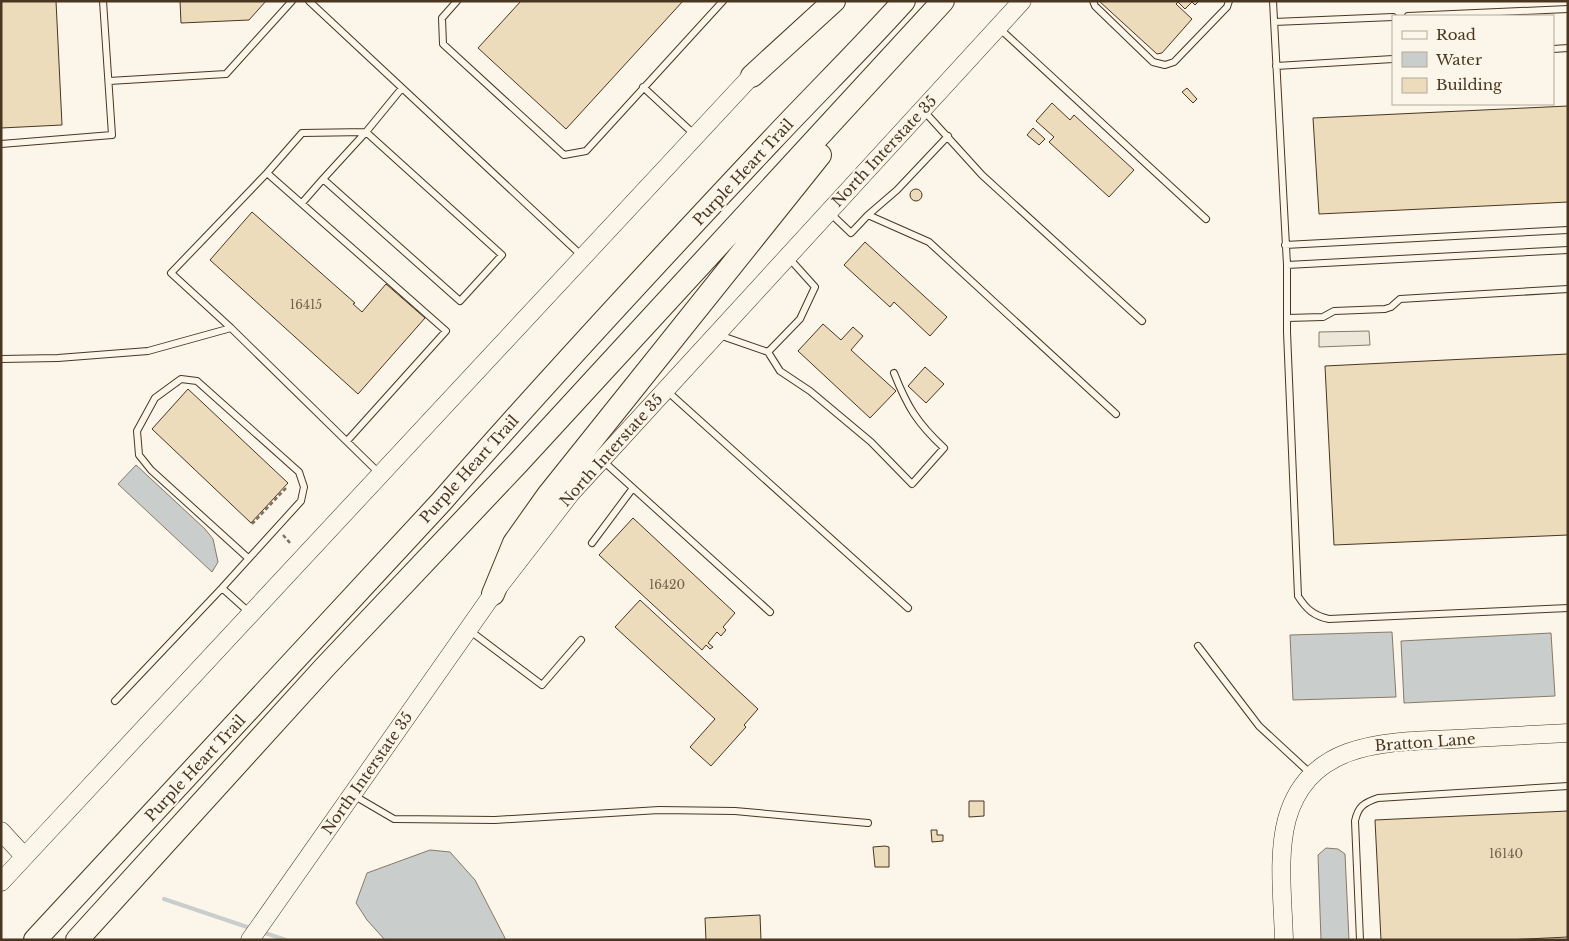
<svg xmlns="http://www.w3.org/2000/svg" width="1569" height="941" viewBox="0 0 1569 941" font-family="'Libre Baskerville',serif">
<style>
.parking{fill:#ede7d9;stroke:#887966}
.water{fill:#c9cecd;stroke:#887966}
.lines{fill:none;stroke-linecap:round;stroke-linejoin:round}
.stream{stroke:#c9cecd;stroke-width:4}
.building{fill:#ecdcbc;stroke:#4a3520}
.lane-casing{stroke:#4a3520;stroke-width:8}
.secondary-casing{stroke:#4a3520;stroke-width:19}
.highway-casing{stroke:#4a3520;stroke-width:24}
.path{stroke:#7f6f5c;stroke-width:2.5;stroke-dasharray:4 2.5;stroke-linecap:butt}
.lane{stroke:#fbf6e9;stroke-width:6}
.secondary{stroke:#fbf6e9;stroke-width:18}
.highway{stroke:#fbf6e9;stroke-width:22}
.labels{text-anchor:middle;dominant-baseline:central;stroke-width:4;stroke-linejoin:round;paint-order:stroke}
.number-label{font-size:12px;fill:#725f47}
.street-label{font-size:15px;fill:#4a3520;stroke:#fbf6e9}
</style>
<rect width="100%" height="100%" fill="#fbf6e9"/>
<path class="parking" d="M1369,331l1,14 -51,2v-15z"/>
<path class="water" d="M136,465l69,64 8,10 5,23 -6,10 -94,-88z
M1392,632l4,65 -103,3 -3,-65z
M1551,633l4,63 -151,7 -3,-62z
M1326,848l12,1 7,5 4,86h-28l-3,-85z
M430,850l20,2 25,28 31,60h-121l-18,-20 -11,-17 11,-30z"/>
<g class="lines">
<path class="stream" d="M164,899l89,30
M262,932l24,8"/>
</g>
<path class="building" d="M1,1h55l6,124 -61,3z
M180,1h86l-17,19 -68,3z
M521,1h162l-117,128 -88,-81z
M1099,1h100l-4,4 -3,-3 -7,7 -7,-7 -2,2 16,15 -30,34 -5,1z
M1187,88l10,11 -4,4 -11,-11z
M1052,103l18,17 4,-5 60,55 -25,27 -60,-55 5,-5 -18,-16z
M1568,106v96l-249,12 -6,-96z
M1033,128l12,11 -6,6 -12,-10z
M910 195a6 6 0 1 1 12 0a6 6 0 1 1-12 0Z
M252,212l103,91 -2,1 9,8 24,-28 39,34 -67,76 -148,-134z
M865,242l82,75 -17,19 -36,-34 -4,5 -46,-42z
M823,324l18,16 12,-13 10,9 -12,14 45,41 -26,27 -72,-67z
M1568,354v181l-234,10 -9,-179z
M925,367l19,17 -18,19 -18,-17z
M188,389l100,94 -37,40 -99,-94z
M633,518l102,95 -12,14 3,3 -5,6 -4,-4 -9,11 5,4 -3,2 -4,-4 -4,5 -103,-95z
M640,600l118,109 -14,16 2,2 -35,39 -21,-19 25,-28 -100,-92z
M969,801h15v15l-15,1z
M1568,811v126l-62,3h-125l-6,-120z
M931,830h6v5h6v6l-11,1z
M885,846l4,1v20h-14l-2,-20z
M760,915l1,25h-55l-1,-22z"/>
<g class="lines">
<g class="lane-casing">
<path id="lane" d="M309,1l273,255
M457,1l-15,17 1,26 121,111 22,-4 137,-150
M1093,1l2,5 58,56 12,3 9,-3 53,-55 2,-6
M1273,1l14,264
M1408,16l160,-7
M1274,22l119,-5
M999,28l207,191
M1553,49l15,-1
M1276,66l117,-7
M109,81l117,-7 66,-73
M643,87l53,49
M923,110l59,65 160,146
M366,132l136,123 -42,46 -137,-122z
M1,144l111,-9 -9,-134
M302,203l21,-24
M829,212l22,21 17,-18 61,27 187,172
M868,215l29,-25 51,-54
M1285,245l283,-15
M788,257l27,30 -15,32 -32,33 12,19 30,20 61,51 41,42 32,-36c-27,-25 -37,-42 -50,-75
M1568,289l-168,10 -9,8 -6,2 -51,2 -11,6 -36,1v14l11,264c8,13 16,20 31,23l239,-11
M1287,318v-53l281,-15
M231,328l-60,-55 96,-100
M719,335l49,17
M1,359l57,-1 90,-7 83,-23 148,145
M667,391l241,217
M347,441l99,-110 -179,-158 35,-40 64,-1 36,-44
M602,460l168,152
M592,543l41,-55
M248,558l-97,-88 -12,-15 -2,-24 18,-33 26,-19 16,2 102,91 5,15 -3,14 -79,87 29,26
M469,630l73,55 39,-45
M1198,646l61,80 52,48
M115,701l107,-113
M353,795l41,24 101,1 164,-10 76,1 133,12
M1360,940l-5,-119c3,-14 8,-18 23,-23l190,-12"/>
</g>
<g class="secondary-casing">
<path id="secondary" d="M1,831l23,25
M1,882l758,-814
M250,940l243,-346 78,-101 451,-492
M1284,940c-1,-39 -7,-84 3,-121 22,-79 101,-77 167,-80 38,-2 76,-4 114,-6"/>
</g>
<g class="highway-casing">
<path id="highway" d="M752,76l82,-75
M493,594l21,-51 34,-48 272,-340
M35,940l407,-439c107,-123 218,-242 329,-360 44,-47 90,-92 133,-140
M77,940l248,-273 194,-205 424,-461"/>
</g>
<path class="path" d="M252,524l35,-37
M283,535l8,9"/>
<use href="#lane" class="lane"/>
<use href="#secondary" class="secondary"/>
<use href="#highway" class="highway"/>
</g>
<g class="labels">
<g class="number-label">
<text x="306" y="304">16415</text>
<text x="667" y="584">16420</text>
<text x="1506" y="853">16140</text>
</g>
<g class="street-label">
<text transform="translate(884 151) rotate(-47)">North Interstate 35</text>
<text transform="translate(743 172) rotate(-47)">Purple Heart Trail</text>
<text transform="translate(611 450) rotate(-48)">North Interstate 35</text>
<text transform="translate(469 469) rotate(-48)">Purple Heart Trail</text>
<text transform="translate(1425 742) rotate(-4)">Bratton Lane</text>
<text transform="translate(195 768) rotate(-47)">Purple Heart Trail</text>
<text transform="translate(367 773) rotate(-55)">North Interstate 35</text>
</g>
</g>
<rect width="1569" height="941" fill="none" stroke="#4a3520" stroke-width="5"/>
<rect x="1392" y="15" width="162" height="90" fill="#fbf6e9" stroke="#b4a999"/>
<rect x="1402" y="31" width="25" height="8" fill="#fbf6e9" stroke="#b4a999"/>
<text x="1436" y="40" font-size="15" fill="#4a3520">Road</text>
<rect x="1402" y="52" width="25" height="15" fill="#c9cecd" stroke="#b4a999"/>
<text x="1436" y="65" font-size="15" fill="#4a3520">Water</text>
<rect x="1402" y="78" width="25" height="15" fill="#ecdcbc" stroke="#b4a999"/>
<text x="1436" y="90" font-size="15" fill="#4a3520">Building</text>
</svg>
